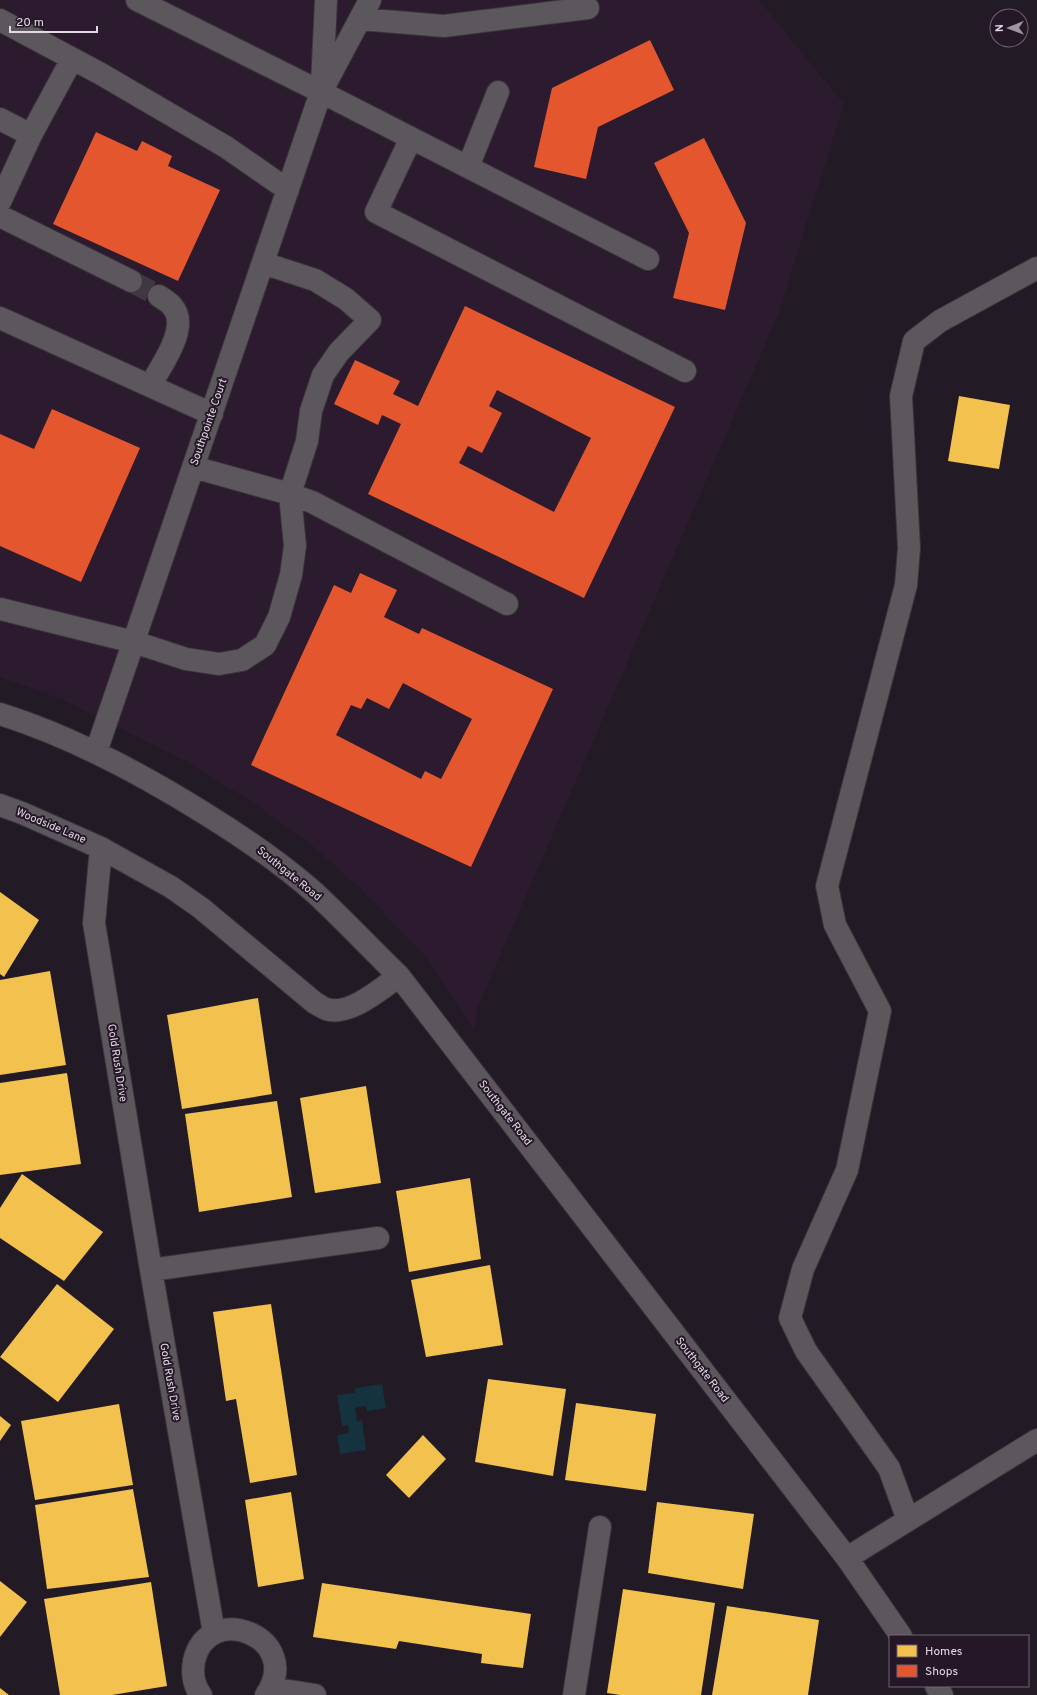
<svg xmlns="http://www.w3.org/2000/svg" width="1037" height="1695" viewBox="0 0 1037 1695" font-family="Overpass,sans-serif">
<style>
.built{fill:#2c1a2e}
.water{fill:#15323f}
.homes{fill:#f2c14e}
.shops{fill:#e4572e;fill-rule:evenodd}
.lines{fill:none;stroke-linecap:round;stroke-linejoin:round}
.minor-tunnel{stroke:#3f3741;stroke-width:22;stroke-dasharray:22 11;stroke-linecap:butt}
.minor-casing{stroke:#3a343b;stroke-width:24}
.minor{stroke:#5c565d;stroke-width:22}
.labels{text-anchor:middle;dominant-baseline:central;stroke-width:4;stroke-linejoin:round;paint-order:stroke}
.street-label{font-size:11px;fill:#e2d9e4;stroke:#251727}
</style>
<rect width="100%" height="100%" fill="#221a24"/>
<path class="built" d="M0,0h759l85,104 -66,211 -300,692 -4,24 -46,-72 -68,-70 -52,-47 -58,-41 -68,-42 -116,-58 -66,-24z"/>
<path class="water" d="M382,1384l4,24 -19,3 -1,-5 -11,2 2,13 5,-1 4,30 -26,4 -3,-19 12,-2 -1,-8 -6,1 -5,-31 18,-2v-5z"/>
<path class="homes" d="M959,396l51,9 -11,64 -51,-8z
M0,892l39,28 -35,57 -4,-3z
M50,971l16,94 -66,10v-95z
M258,998l14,96 -90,15 -15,-94z
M67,1073l14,91 -81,11v-92z
M366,1086l15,97 -66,10 -15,-95z
M277,1101l15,96 -93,15 -14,-98z
M22,1174l81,58 -39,49 -64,-43v-30z
M470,1178l11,81 -72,13 -13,-81z
M490,1265l13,80 -77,12 -15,-77z
M57,1284l57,45 -56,73 -58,-45z
M271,1304l26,171 -47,8 -14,-84 -10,2 -13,-89z
M488,1379l78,10 -13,87 -78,-14z
M576,1403l80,11 -10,77 -81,-11z
M119,1404l14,81 -98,15 -14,-79z
M0,1416l11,9 -11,16z
M423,1435l23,24 -37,39 -23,-23z
M133,1489l16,88 -102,12 -12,-84z
M291,1492l13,87 -46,8 -13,-87z
M657,1502l97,12 -11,75 -95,-16z
M0,1581l27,21 -27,35z
M151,1582l16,104 -55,9h-52l-16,-96z
M322,1583l209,31 -8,54 -42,-5 1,-9 -83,-13 -3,8 -83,-12z
M623,1589l92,14 -14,92h-81l-13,-2z
M727,1606l92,14 -11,75h-96z
M0,1688l9,7h-9z"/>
<path class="shops" d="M650,40l24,50 -76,37 -12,52 -52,-12 18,-79z
M96,132l41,19 5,-10 30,15 -4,10 52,24 -42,91 -125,-57z
M704,138l42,85 -21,87 -52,-12 16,-65 -35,-70z
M465,306l210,101 -91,191 -216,-104 33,-70 -19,-9 -4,10 -44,-21 21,-44 45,21 -7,13 25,12zM497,390l94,48 -37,74 -95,-49 9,-17 14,7 20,-40 -13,-7z
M52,409l88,39 -59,134 -81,-36v-112l34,15z
M360,573l37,17 -13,27 35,17 3,-6 131,61 -82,178 -220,-102 83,-180 17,8zM403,683l69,36 -31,60 -16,-8 -4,8 -85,-44 15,-30 10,4 6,-11 22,11z"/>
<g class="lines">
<path class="minor-tunnel" d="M131,281l28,15"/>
<g class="minor-casing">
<path id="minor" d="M137,0l184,92 327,167
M360,19l84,7 144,-18
M0,20l101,54 125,73 62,43
M322,85l4,-85
M0,119l31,16 41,-76
M411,138l-35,74 309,159
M468,167l30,-75
M0,202l31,-67
M0,216l131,65
M0,318l212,96
M150,386c10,-19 41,-59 22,-80 -3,-4 -9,-7 -13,-10
M193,467l97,27 22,8 195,102
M0,609l134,33 52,17 33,5 23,-4 23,-15 14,-28 12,-42 4,-29 -5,-52 17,-53 4,-30 12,-36 16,-23 31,-32 -24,-21 -31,-19 -52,-17
M0,714c73,23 140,59 204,99 39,24 77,50 111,80 29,27 56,56 84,83l448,582 54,78
M96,752l225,-660 49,-92
M0,805l22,8 79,35 70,39 30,21 114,95c4,2 8,5 11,6 23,8 56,-21 73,-33
M101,848l-7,75 57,347 63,363
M151,1270l227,-32
M908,1520l-19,-52 -83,-117 -16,-33 13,-49 44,-99 33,-159 -45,-86 -8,-39 79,-301 3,-37 -8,-152 13,-55 26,-20 97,-53
M847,1558l190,-118
M936,1686l6,9
M271,1688l44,7
M201,1695c-8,-10 -9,-22 -7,-34 14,-62 111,-23 72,34
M574,1695l26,-168"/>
</g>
<use href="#minor" class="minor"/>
</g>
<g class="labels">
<g class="street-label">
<text transform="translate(209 422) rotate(-71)">Southpointe Court</text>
<text transform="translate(51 826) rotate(23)">Woodside Lane</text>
<text transform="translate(289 874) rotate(39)">Southgate Road</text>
<text transform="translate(117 1063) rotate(81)">Gold Rush Drive</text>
<text transform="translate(505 1113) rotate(52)">Southgate Road</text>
<text transform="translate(702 1370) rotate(52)">Southgate Road</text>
<text transform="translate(170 1382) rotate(80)">Gold Rush Drive</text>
</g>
</g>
<rect x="889" y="1635" width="140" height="52" fill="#251727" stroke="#716573"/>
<rect x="897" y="1645" width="20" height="12" fill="#f2c14e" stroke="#716573"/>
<text x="925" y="1655" font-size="12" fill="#e2d9e4">Homes</text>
<rect x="897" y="1665" width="20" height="12" fill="#e4572e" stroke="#716573"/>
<text x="925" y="1675" font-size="12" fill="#e2d9e4">Shops</text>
<g transform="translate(1009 28) rotate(269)"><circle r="19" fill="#251727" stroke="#716573"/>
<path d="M0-3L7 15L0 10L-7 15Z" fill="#9f96a1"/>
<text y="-6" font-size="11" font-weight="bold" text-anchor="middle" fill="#e2d9e4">N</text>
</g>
<path d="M10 26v6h87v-6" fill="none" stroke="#e2d9e4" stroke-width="2"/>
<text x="16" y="26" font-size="12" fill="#e2d9e4" stroke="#251727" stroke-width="3" paint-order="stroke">20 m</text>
</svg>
